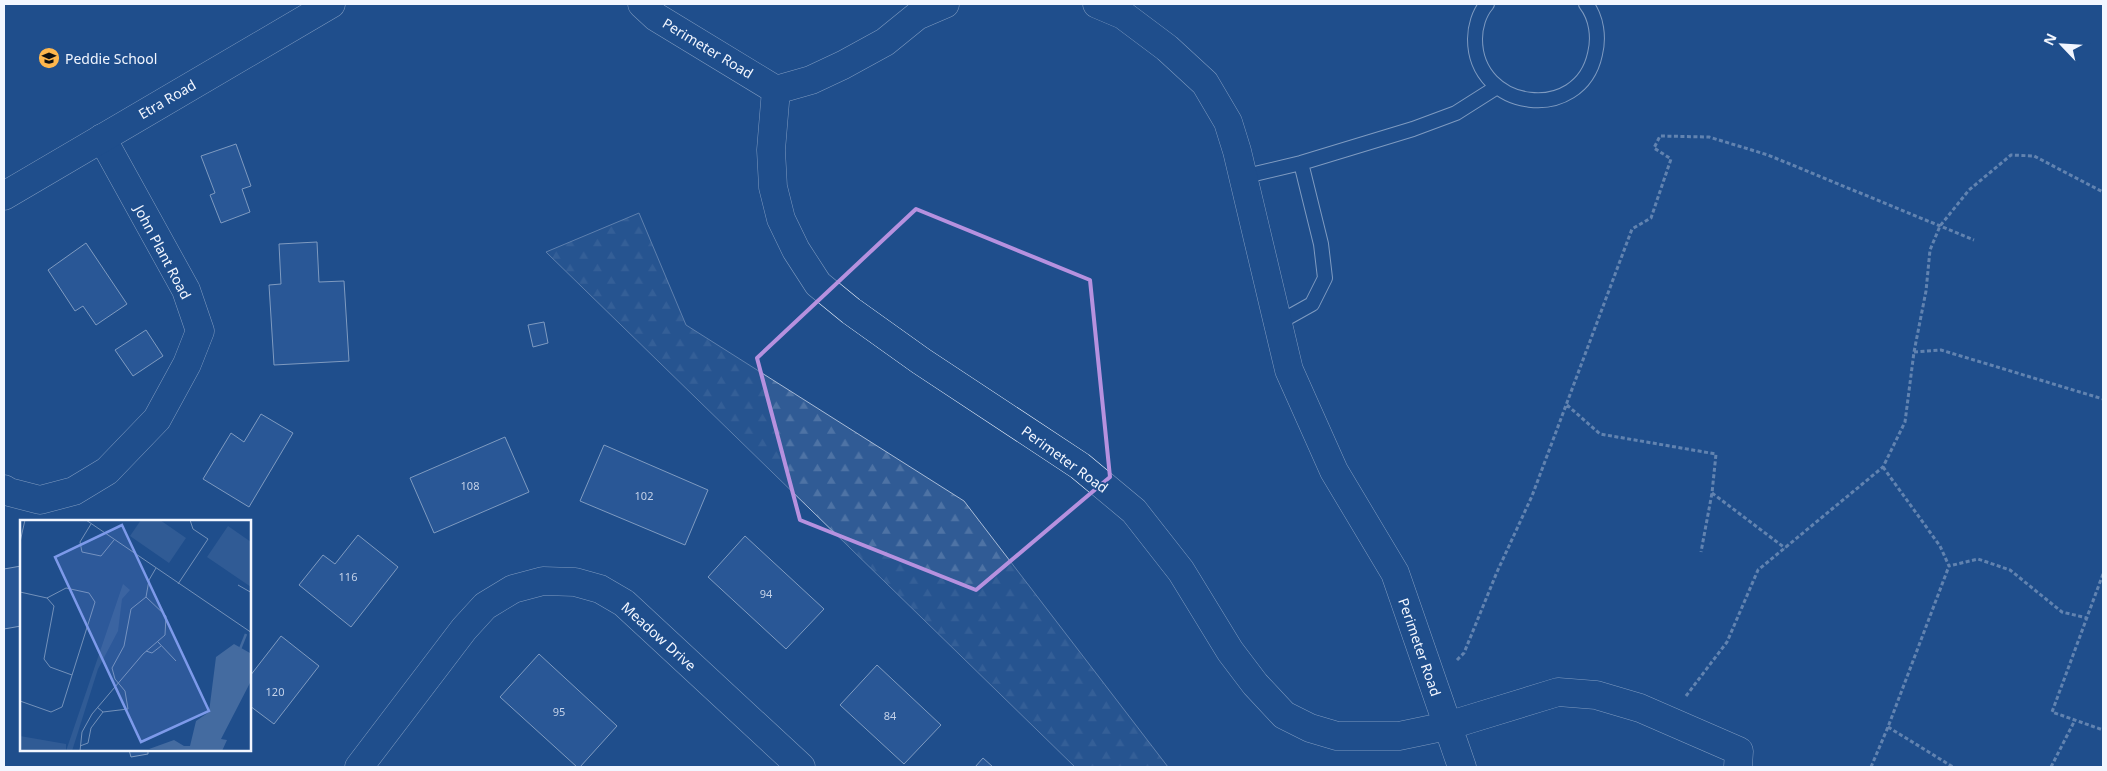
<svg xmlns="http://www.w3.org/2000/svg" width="2107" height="771" viewBox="0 0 2107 771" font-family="'Noto Sans',sans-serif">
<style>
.forest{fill:url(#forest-firs);stroke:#a8bbd7}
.building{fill:#3563a3;stroke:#f2f6ff}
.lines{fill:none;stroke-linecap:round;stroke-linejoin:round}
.lane-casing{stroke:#f2f6ff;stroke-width:16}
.street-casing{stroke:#f2f6ff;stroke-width:29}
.secondary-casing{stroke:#f2f6ff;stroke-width:29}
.path{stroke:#b3c4dc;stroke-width:3;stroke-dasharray:4 2.5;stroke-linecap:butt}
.lane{stroke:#1f4e8c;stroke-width:14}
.street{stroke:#1f4e8c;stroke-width:28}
.secondary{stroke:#1f4e8c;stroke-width:28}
.marked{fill:none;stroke:#b691df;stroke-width:4;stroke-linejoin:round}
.labels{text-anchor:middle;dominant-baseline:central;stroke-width:4;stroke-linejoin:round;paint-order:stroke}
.number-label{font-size:11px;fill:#c3d1e8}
.street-label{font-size:14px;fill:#f2f6ff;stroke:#1f4e8c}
.poi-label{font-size:14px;fill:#f2f6ff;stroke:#1f4e8c;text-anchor:start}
.inset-river{fill:none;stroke:#446ba0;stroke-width:2.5}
.inset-road{fill:none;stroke:#7391ba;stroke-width:1}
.view{fill:#7d9aea;fill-opacity:0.15;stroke:#7d9aea;stroke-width:2.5}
.inset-edge{fill:none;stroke:#f2f6ff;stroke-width:2.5}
</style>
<defs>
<pattern id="forest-firs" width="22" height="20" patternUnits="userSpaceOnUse" patternTransform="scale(1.25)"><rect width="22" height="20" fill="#305b95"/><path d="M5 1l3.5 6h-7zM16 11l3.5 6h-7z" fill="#4e73a5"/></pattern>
</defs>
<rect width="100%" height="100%" fill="#1f4e8c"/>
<path class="forest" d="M639,213l47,112 278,176 204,266h-93l-529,-515z"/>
<path class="building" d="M236,144l15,42 -9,3 8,23 -29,11 -11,-28 5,-2 -14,-37z
M317,242l2,40 25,-1 5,80 -75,4 -5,-80 12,-1 -2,-40z
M86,243l41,61 -31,21 -13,-19 -8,5 -27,-41z
M544,322l4,21 -15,4 -5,-22z
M146,330l17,26 -30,20 -18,-26z
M261,414l32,19 -44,74 -46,-28 28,-46 13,9z
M505,437l24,55 -95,41 -24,-55z
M604,445l104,45 -23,55 -105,-44z
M358,535l40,32 -47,60 -52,-42 24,-30 12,9z
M745,536l79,73 -38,40 -78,-72z
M21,566v60l-17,3v-60z
M281,636l38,30 -45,58 -24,-18v-30z
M539,654l78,72 -37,41h-3l-77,-70z
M877,665l64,60 -37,39 -64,-59z
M129,750h19v4l-17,3z
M983,758l10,9h-18z"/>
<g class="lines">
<g class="lane-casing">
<path id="lane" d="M1487,4c-8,9 -12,23 -12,35 0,72 105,85 120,15 4,-16 2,-36 -9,-50
M1242,177l59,-14 112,-34 43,-16 41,-26
M1278,323l34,-19 13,-26 -4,-34 -20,-81"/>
</g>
<g class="street-casing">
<path id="street" d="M642,4l14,13 120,73 35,-10 32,-15 42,-23 32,-26 28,-12
M1097,4l26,11 44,33 38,35 23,39 9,29 52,219 45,101 61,102 67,194
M776,90l-5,60 2,37 8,32 15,31 22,34 33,27 70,50 159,105 54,45 47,60 49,80 25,33 29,31 26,13 27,8h62l48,-10 111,-34 38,3 44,13 99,43 -1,16
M4,489l5,3 31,8 34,-9 33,-20 50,-52 30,-55 13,-33 -14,-41 -84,-152
M359,767l105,-138 21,-23 28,-17 30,-8 32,1 25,7 24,14 177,164"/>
</g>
<g class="secondary-casing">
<path id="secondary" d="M4,196l327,-192"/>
</g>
<path class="path" d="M1914,352l27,-2 162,49
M1567,405l33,29 116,20 -4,39 -11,59
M1883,467l57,79 9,20 29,-7 32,11 52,42 25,6
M1712,493l73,55
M2103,574l-51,138 51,18
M1457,660l7,-7 33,-81 35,-76 100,-267 19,-11 20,-59 -17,-11 6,-12 49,1 59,18 206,85
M1686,696l41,-54 31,-72 125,-103 22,-45 9,-70 12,-61 4,-41 10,-24 29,-36 42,-35 23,1 69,36
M1888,727l65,40
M1871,767l17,-40 61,-161
M2051,767l24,-47"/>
<use href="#lane" class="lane"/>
<use href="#street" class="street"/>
<use href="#secondary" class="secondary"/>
</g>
<path d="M0 0H2107V771H0ZM916,209l174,71 20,197 -134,113 -176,-70 -43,-162z" fill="#1f4e8c" fill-opacity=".55" fill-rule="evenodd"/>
<path class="marked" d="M916,209l174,71 20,197 -134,113 -176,-70 -43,-162z"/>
<defs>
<g id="school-disc" transform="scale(1.125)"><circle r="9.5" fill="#ffb74d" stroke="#1f4e8c"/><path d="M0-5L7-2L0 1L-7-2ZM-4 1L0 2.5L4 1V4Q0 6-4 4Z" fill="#111"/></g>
</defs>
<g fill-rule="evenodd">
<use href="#school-disc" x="49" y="58"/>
</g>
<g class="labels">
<g class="number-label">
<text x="470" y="485">108</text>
<text x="644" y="495">102</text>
<text x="348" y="576">116</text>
<text x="766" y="593">94</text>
<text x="275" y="691">120</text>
<text x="559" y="711">95</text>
<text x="890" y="715">84</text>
</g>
<g class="street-label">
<text transform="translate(708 48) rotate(31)">Perimeter Road</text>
<text transform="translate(167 99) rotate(-30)">Etra Road</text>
<text transform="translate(163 252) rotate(62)">John Plant Road</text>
<text transform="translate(1065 459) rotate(36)">Perimeter Road</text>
<text transform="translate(659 636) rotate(42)">Meadow Drive</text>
<text transform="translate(1420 647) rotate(71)">Perimeter Road</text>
</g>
<g class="poi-label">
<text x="65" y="58">Peddie School</text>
</g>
</g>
<g transform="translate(20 520)">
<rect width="231" height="231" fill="#1f4e8c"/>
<path d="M0,216l46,8v7h-46z" fill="#305b95"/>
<path d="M103,64l7,6 -8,9 -4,32 -20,38 -26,82h-6z" fill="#305b95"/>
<path d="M121,0h19l26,18 -17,25 -39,-27zM208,6l23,16v45l-44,-30z" fill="#305b95"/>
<path d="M214,124l16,9 1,28 -30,58 6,1 -5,11 -73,-2 25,-9 10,6h6l6,-25 13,-9 7,-55z" fill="#446ba0"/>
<path class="inset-river" d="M220,129l6,-15"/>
<path class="inset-road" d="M66,0l166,113M71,4l-11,18 2,10 19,4 13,-16M0,22l5,-22M158,64l30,-45 -15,-10 -3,-9M218,65l14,8M0,72l27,6 19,-10 23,5 6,9 -33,105 -11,5 -31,-11M27,78l7,8 -10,53 6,8 22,8M138,122l18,19M126,131l6,2 9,-7M77,187l6,5 25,-3 -3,-18 -10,-12 -3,-11 12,-22 7,-37 15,-12M60,226l8,-3 3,-15 12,-16M60,231l2,-19 10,-18 51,-60 22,-19 1,-19 -20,-19 3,-17 7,-12"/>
<path class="view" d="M102,5l87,186 -68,31 -86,-185z"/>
<rect width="231" height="231" class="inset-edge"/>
</g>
<rect width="2107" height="771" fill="none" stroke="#f2f6ff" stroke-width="10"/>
<g transform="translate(2062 45) rotate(295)" stroke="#1f4e8c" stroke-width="4" paint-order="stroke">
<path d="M0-4L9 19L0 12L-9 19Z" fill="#f2f6ff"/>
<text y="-8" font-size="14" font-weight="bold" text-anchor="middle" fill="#f2f6ff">N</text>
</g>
</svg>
